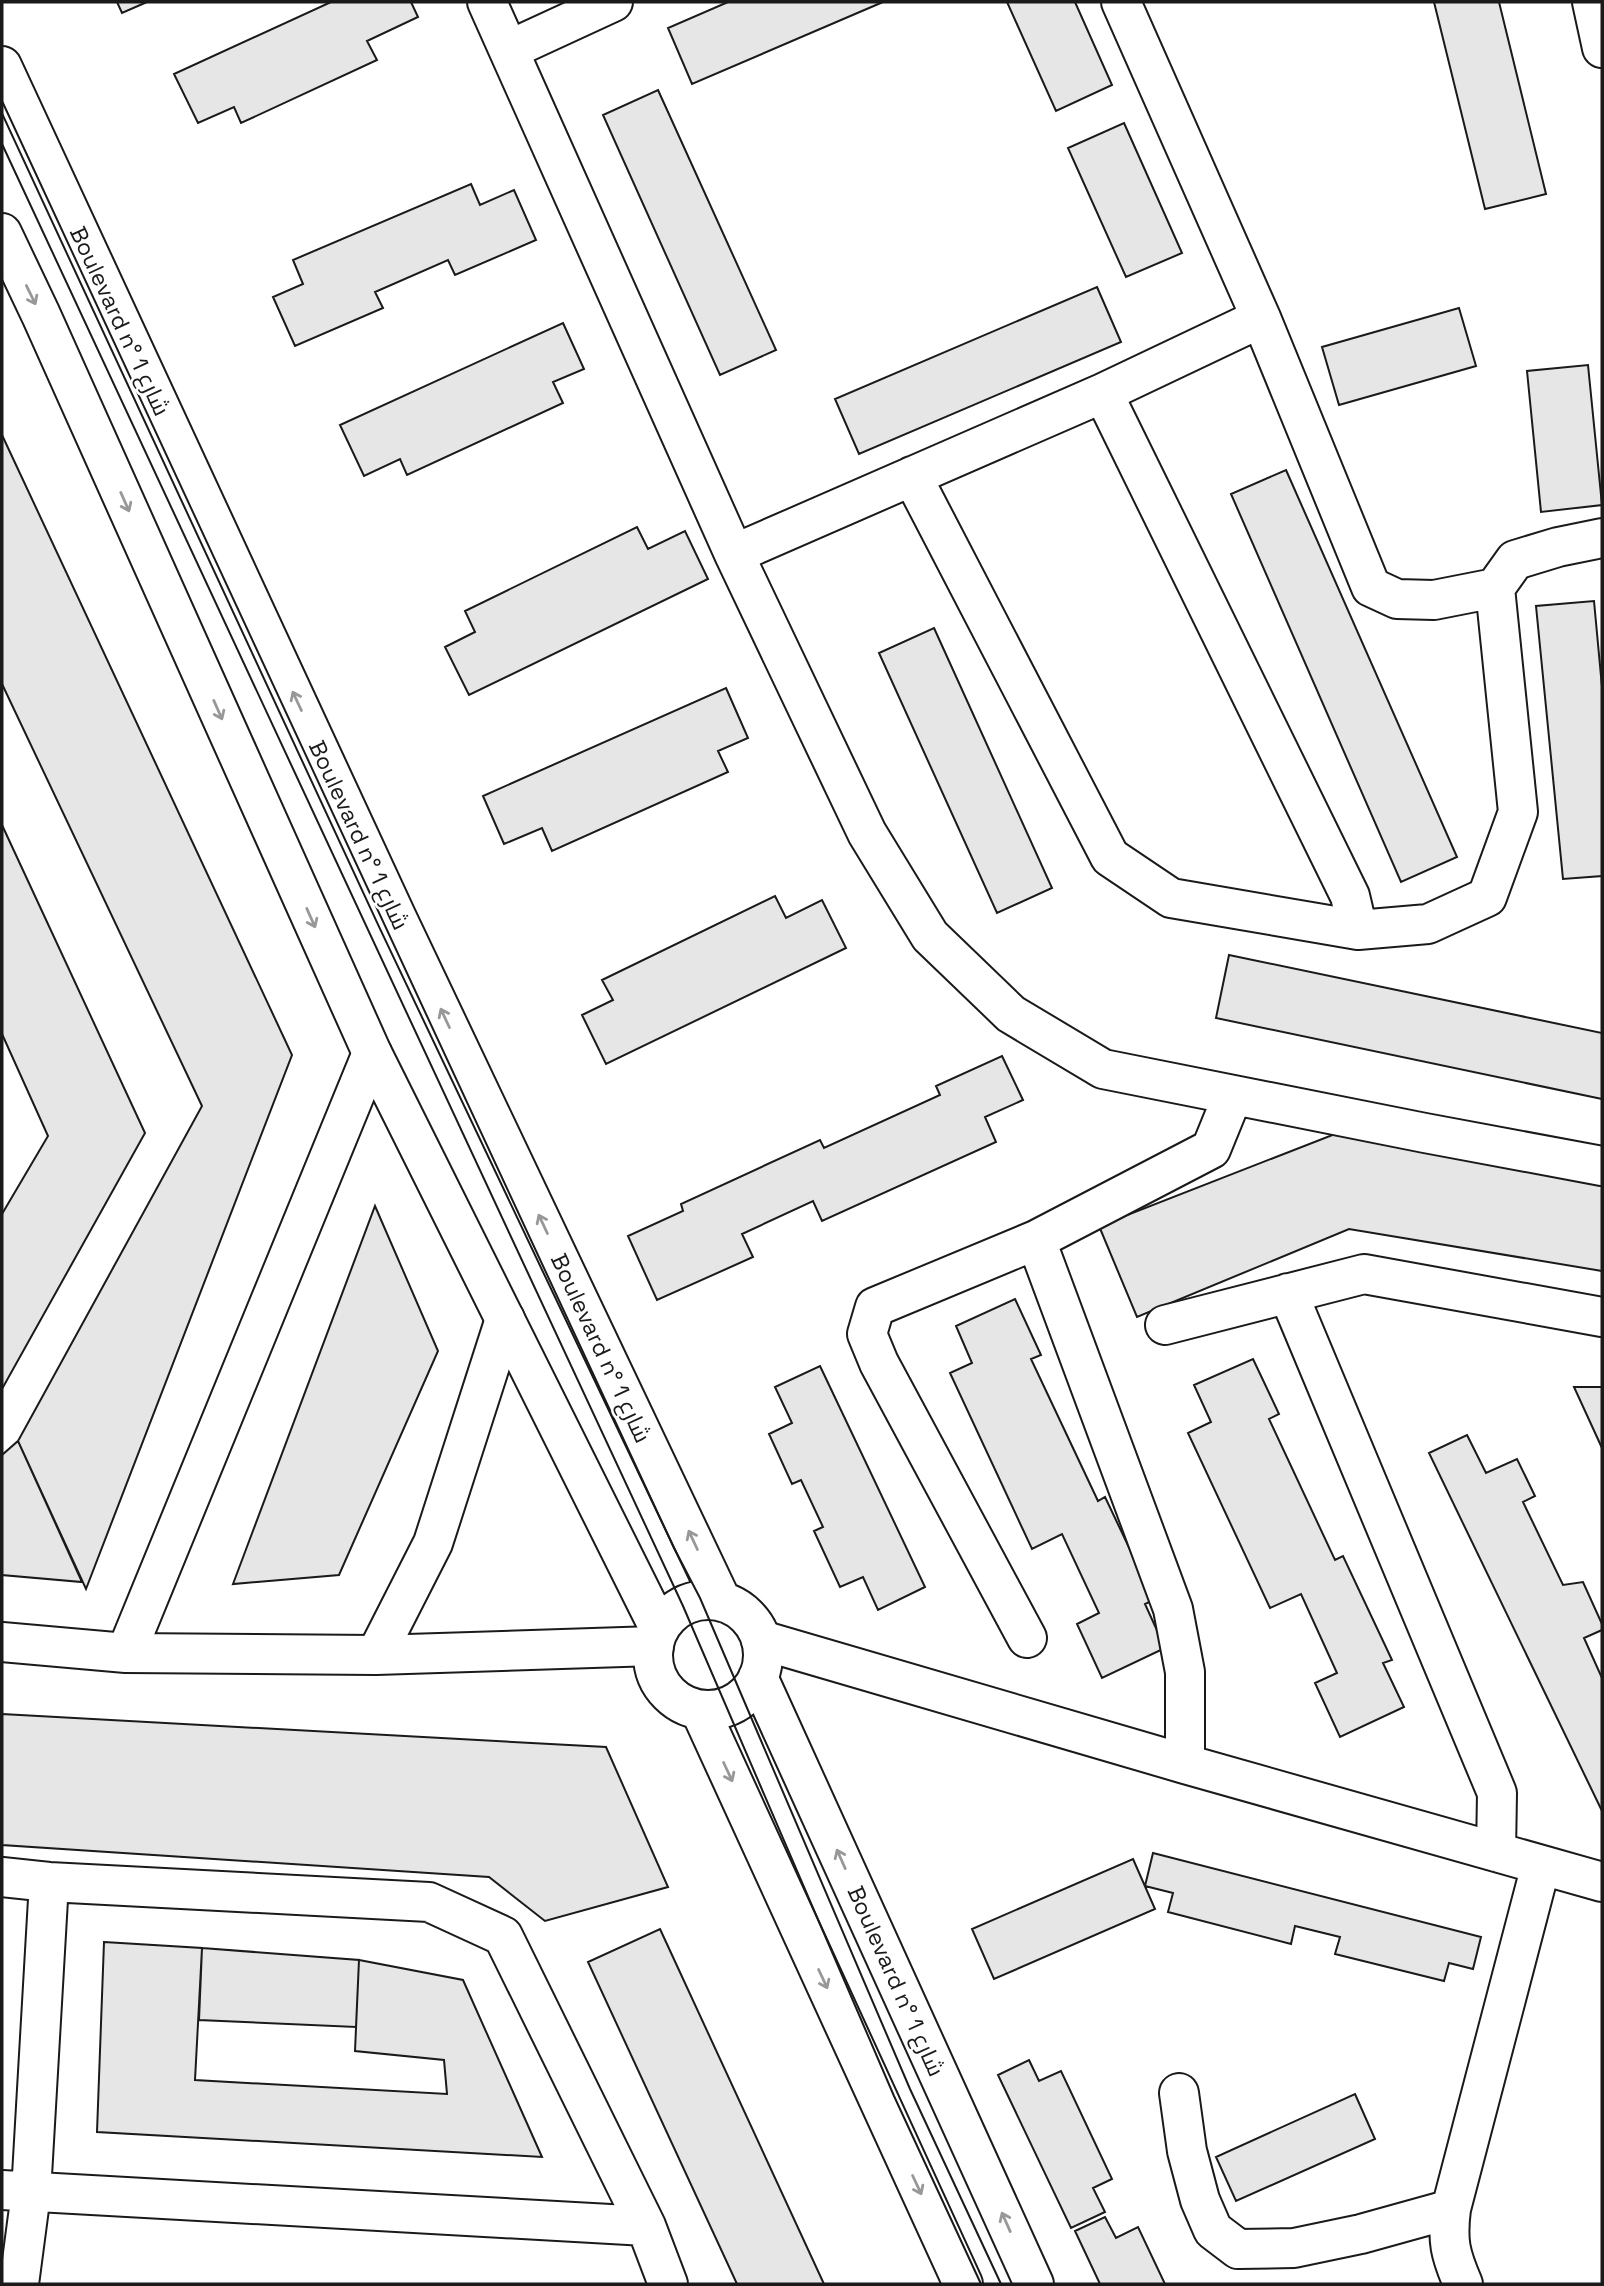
<svg xmlns="http://www.w3.org/2000/svg" width="1604" height="2286" viewBox="0 0 1604 2286" font-family="'Space Grotesk',Cairo,sans-serif">
<style>
.building{fill:#e6e6e6;stroke:#1a1a1a;stroke-width:2}
.lines{fill:none;stroke-linecap:round;stroke-linejoin:round}
.minor-casing{stroke:#1a1a1a;stroke-width:42}
.major-casing{stroke:#1a1a1a;stroke-width:42}
.minor{stroke:#fff;stroke-width:38}
.major{stroke:#fff;stroke-width:38}
.tram{stroke:#1a1a1a;stroke-width:2}
.oneway{stroke:#989898}
.labels{text-anchor:middle;dominant-baseline:central;stroke-width:5;stroke-linejoin:round;paint-order:stroke}
.street-label{font-size:23px;fill:#1a1a1a;stroke:#fff}
</style>
<rect width="100%" height="100%" fill="#fff"/>
<path class="building" d="M117,2h30l-25,11z
M331,2h80l7,15 -51,24 10,19 -136,63 -7,-16 -36,16 -24,-49z
M728,2h155l-191,82 -24,-56z
M1007,2h68l37,83 -56,26z
M1434,2h65l47,192 -61,15z
M658,90l118,260 -56,25 -117,-260z
M1124,123l58,130 -56,24 -58,-129z
M471,184l9,21 34,-15 22,50 -81,35 -7,-15 -73,32 8,16 -88,38 -22,-49 30,-13 -10,-24z
M1097,287l24,55 -262,112 -24,-55z
M1459,308l17,58 -137,39 -17,-58z
M563,323l21,46 -31,13 10,21 -156,72 -7,-16 -36,17 -24,-51z
M1588,365l14,140 -61,7 -14,-141z
M2,435l290,620 -206,534 -68,-148 184,-335 -200,-422z
M1286,470l171,387 -56,25 -170,-388z
M637,527l11,22 37,-18 23,48 -239,116 -24,-48 30,-15 -10,-21z
M1594,601l8,86v189l-39,3 -27,-273z
M934,628l118,260 -55,25 -118,-260z
M726,688l22,50 -30,13 10,21 -176,79 -10,-23 -38,16 -21,-48z
M2,825l143,308 -143,256v-175l46,-78 -46,-102z
M775,896l11,22 36,-18 24,48 -240,116 -24,-49 31,-15 -11,-20z
M1229,955l373,78v66l-386,-81z
M1002,1056l21,44 -38,17 11,25 -174,79 -9,-20 -71,33 11,23 -96,43 -29,-64 55,-25 -2,-7 139,-64 4,8 116,-53 -4,-9z
M1358,1125l244,47v99l-253,-42 -212,88 -38,-91z
M375,1206l63,145 -99,224 -106,9z
M1015,1299l26,56 -10,4 67,142 7,-4 49,103 -9,4 20,44 -63,30 -25,-54 22,-11 -37,-79 -30,15 -82,-176 22,-10 -16,-37z
M1253,1359l26,55 -10,5 66,141 8,-4 49,104 -9,3 21,44 -64,30 -25,-54 22,-10 -36,-79 -31,14 -82,-175 23,-11 -17,-37z
M820,1366l105,221 -47,23 -15,-33 -23,10 -26,-56 9,-4 -22,-47 -9,4 -23,-50 23,-11 -17,-36z
M1574,1387h28v61z
M1467,1435l19,38 31,-14 18,37 -12,6 40,83 20,-3 19,42v6l-18,8 18,40v133l-173,-358z
M18,1441l64,141 -80,-7v-120z
M2,1714l604,33 62,140 -123,34 -56,-44 -487,-32z
M1153,1853l328,84 -8,32 -24,-6 -5,18 -109,-27 5,-17 -45,-11 -4,18 -123,-32 5,-19 -28,-7z
M1133,1859l22,50 -161,70 -22,-50z
M660,1929l164,355h-87l-149,-322z
M104,1942l98,6 -7,132 252,14 -3,-34 -89,-9 4,-91 104,20 79,177 -445,-25z
M202,1948l157,12 -3,67 -157,-7z
M1029,2060l10,21 22,-10 51,108 -19,9 12,24 -34,16 -73,-153z
M1355,2094l20,45 -139,62 -20,-44z
M1105,2217l11,21 22,-11 27,57h-65l-25,-53z"/>
<g class="lines">
<g class="minor-casing">
<path id="minor" d="M487,2l247,552 133,279 63,103 81,78 92,55 322,64 177,33
M1121,2l140,316 110,269 26,12 37,1 61,-12
M1592,2l10,46
M509,50l104,-48
M912,476l198,381 61,41 187,32 -8,-34 -247,-503
M734,554l369,-161 158,-75
M1358,930l70,-6 59,-27 31,-85 -23,-224 20,-28 43,-13 44,-9
M1036,1240l137,369 12,63v92
M1288,1293l209,500 -1,59
M1165,1325l199,-51 238,43
M1027,1638l-148,-275 -12,-29 8,-27 161,-67 175,-91 22,-54
M761,1640l424,124 417,118
M2,1642l124,11 250,2 278,-9
M126,1653l246,-600
M376,1655l57,-112 72,-224
M2,1877l47,5 380,20 74,34 143,290 22,58
M1179,2093l8,58 13,49 13,30 25,19 56,-1 67,-14 90,-25
M2,2190l644,36
M19,2284l12,-91 18,-311
M1463,2284c-13,-30 -16,-43 -12,-75l90,-344"/>
</g>
<g class="major-casing">
<path id="major" d="M2,66l395,852 325,684
M2,233l39,82 331,738 287,575
M653 1655a55 55 0 1 1 110 0a55 55 0 1 1-110 0Z
M758,1677l276,607
M700,1710l263,574"/>
</g>
<use href="#minor" class="minor"/>
<use href="#major" class="major"/>
<path class="tram" d="M2,101l672,1447 26,50 210,491 91,195
M2,144l681,1462 211,490 87,188"/>
</g>
<defs><path id="oneway-shaft" d="M-6 0H5M1.5-3L5.5 0L1.5 3" fill="none" stroke-width="1.6" stroke-linecap="round" stroke-linejoin="round" transform="scale(1.75)"/></defs>
<g class="oneway">
<use href="#oneway-shaft" transform="translate(31 295) rotate(64)"/>
<use href="#oneway-shaft" transform="translate(125 502) rotate(66)"/>
<use href="#oneway-shaft" transform="translate(297 701) rotate(-115)"/>
<use href="#oneway-shaft" transform="translate(218 710) rotate(66)"/>
<use href="#oneway-shaft" transform="translate(311 918) rotate(66)"/>
<use href="#oneway-shaft" transform="translate(445 1018) rotate(-115)"/>
<use href="#oneway-shaft" transform="translate(543 1224) rotate(-115)"/>
<use href="#oneway-shaft" transform="translate(693 1540) rotate(-115)"/>
<use href="#oneway-shaft" transform="translate(728 1772) rotate(65)"/>
<use href="#oneway-shaft" transform="translate(841 1859) rotate(-114)"/>
<use href="#oneway-shaft" transform="translate(823 1979) rotate(65)"/>
<use href="#oneway-shaft" transform="translate(917 2185) rotate(65)"/>
<use href="#oneway-shaft" transform="translate(1006 2222) rotate(-114)"/>
</g>
<g class="labels">
<g class="street-label">
<text transform="translate(120 321) rotate(65)">Boulevard n° شارع 1</text>
<text transform="translate(359 835) rotate(65)">Boulevard n° شارع 1</text>
<text transform="translate(601 1348) rotate(65)">Boulevard n° شارع 1</text>
<text transform="translate(896 1981) rotate(66)">Boulevard n° شارع 1</text>
</g>
</g>
<rect width="1604" height="2286" fill="none" stroke="#1a1a1a" stroke-width="7"/>
</svg>
